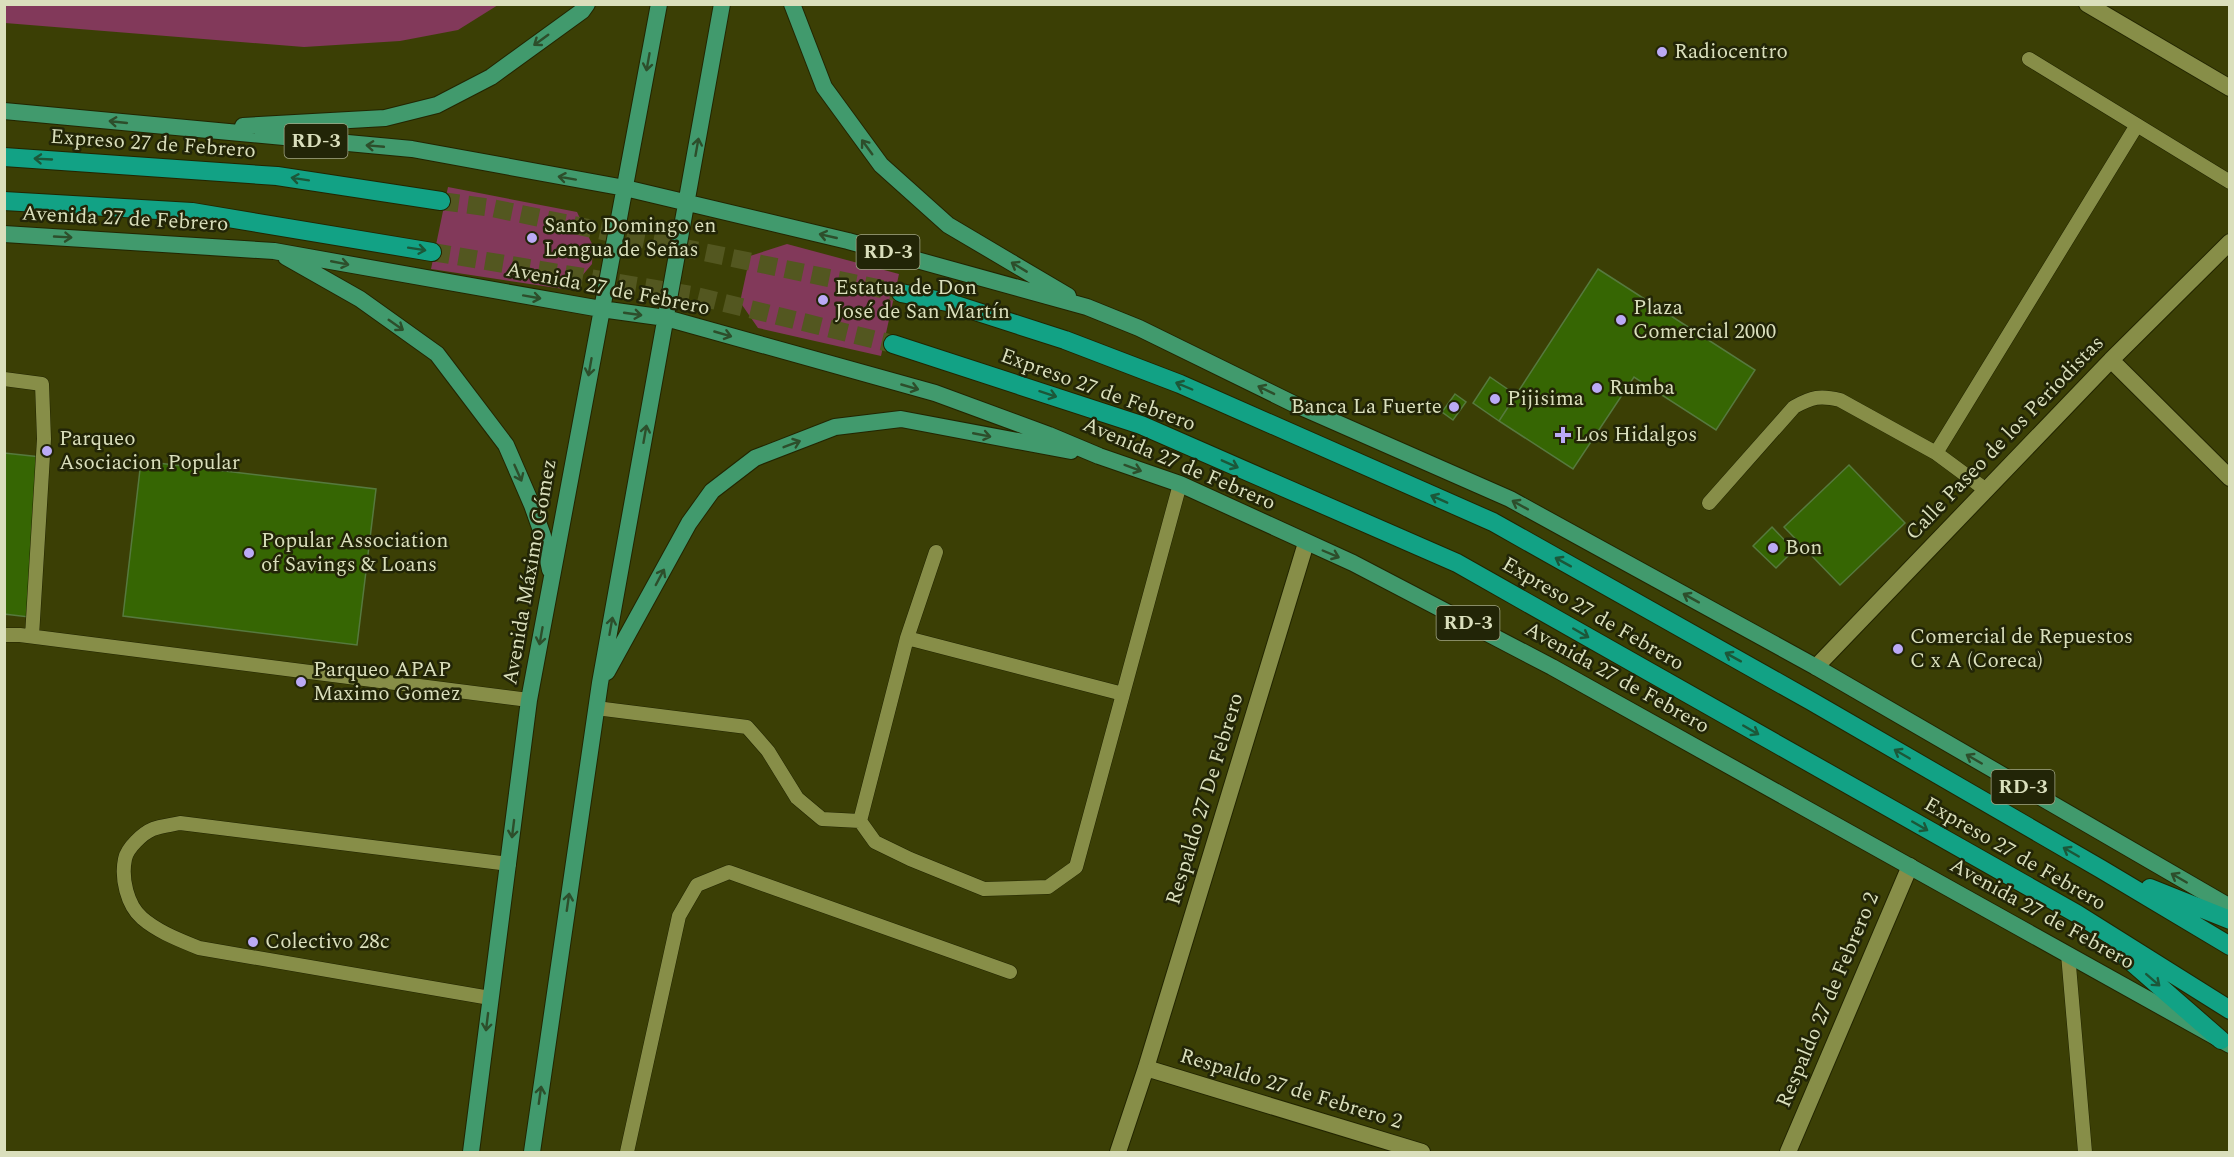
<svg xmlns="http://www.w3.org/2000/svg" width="2234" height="1157" viewBox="0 0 2234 1157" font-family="Spectral,serif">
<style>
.green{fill:#82395a}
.building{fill:#366603;stroke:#56793e;stroke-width:1.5}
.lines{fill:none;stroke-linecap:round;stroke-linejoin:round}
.motorway-tunnel{stroke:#535720;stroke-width:18;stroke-dasharray:18 9;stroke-linecap:butt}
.service-casing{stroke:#222500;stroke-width:15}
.minor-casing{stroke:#222500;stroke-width:18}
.primary-casing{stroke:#222500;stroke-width:18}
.motorway-casing{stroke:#222500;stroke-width:20}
.service{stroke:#878e48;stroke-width:14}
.minor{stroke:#878e48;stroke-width:16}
.primary{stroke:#419a6d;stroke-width:16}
.motorway{stroke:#12a285;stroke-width:18}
.oneway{stroke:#2d4e2b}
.oneway2{stroke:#1c5739}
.poi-dot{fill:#bbaaf6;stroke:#222507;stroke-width:2}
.labels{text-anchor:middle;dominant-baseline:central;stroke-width:5;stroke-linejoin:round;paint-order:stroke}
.shield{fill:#222507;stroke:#a3a786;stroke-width:1.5}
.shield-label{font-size:20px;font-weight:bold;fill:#dadfbc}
.poi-label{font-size:21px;fill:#dadfbc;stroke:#222507;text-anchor:start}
.street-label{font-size:21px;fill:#dadfbc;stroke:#222507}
</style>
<rect width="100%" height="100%" fill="#3b3f05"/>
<path class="green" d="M4,5l1,-1 493,1 -40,25 -58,11 -96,6 -299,-24z
M448,187l129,25 16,34 -1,18 -22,26 -139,-21z
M787,244l112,30 -18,82 -123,-28 -18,-26 10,-46z"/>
<path class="building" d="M1598,269l157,101 -39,60 -82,-53 -61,92 -74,-48z
M1490,377l26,18 -17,26 -26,-18z
M1455,394l11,8 -13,18 -11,-8z
M4,453l37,4 -12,160 -25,-3z
M141,461l235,28 -19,156 -234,-29z
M1849,465l56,58 -65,62 -56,-58z
M1772,527l22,23 -18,18 -23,-22z"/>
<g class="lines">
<path class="motorway-tunnel" d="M441,201l51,7 409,85
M432,252l260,43 201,49"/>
<g class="service-casing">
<path id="service" d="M2029,59l201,123
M4,379l38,5 2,55 -12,197
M1936,453l201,-328
M1709,503l85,-96c18,-10 26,-12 46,-7l96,53 50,37
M4,635h16l509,65
M907,638l216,56
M596,708l151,19 21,24 29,47 25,21 38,2 15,21 35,17 74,30 64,-2 28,-20 104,-383
M860,821l47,-183 29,-86
M2068,954l17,198
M490,998l-291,-50c-19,-8 -41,-16 -57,-30 -15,-13 -21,-40 -17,-59 2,-11 18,-26 28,-30 7,-3 18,-4 27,-6l329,41
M627,1152l52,-236 18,-31 32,-13 281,100"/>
</g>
<g class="minor-casing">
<path id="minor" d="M2087,4l143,84
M2111,360l119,118
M1816,667l295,-307 119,-118
M1146,1068l276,84
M1118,1152l28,-84 160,-525
M1788,1152l122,-286"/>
</g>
<g class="primary-casing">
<path id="primary" d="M792,4l32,83 57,78 67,60 120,71
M4,111l408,38 213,39 223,53 239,66 52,21 155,76 216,95 306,168 414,240
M243,126l142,-8 52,-13 54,-28 91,-66 5,-7
M4,234l270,17 327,58 65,9 269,75 114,42 50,21 81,28 173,79 199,104 678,378
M286,257l74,42 77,55 69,91 26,60 11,31 7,34
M607,672l82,-149 23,-32 43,-33 80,-31 66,-8 170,32
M471,1152l58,-452 130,-696
M532,1152l68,-469 122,-679"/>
</g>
<g class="motorway-casing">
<path id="motorway" d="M4,157l273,19 164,25
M4,201l188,11 240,40
M901,293l46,9 118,38 115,44 313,138 318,179 290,168 129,77
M893,344l248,81 316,138 620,351 153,96
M2150,888l80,32
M2119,951l102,89"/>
</g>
<use href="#service" class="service"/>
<use href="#minor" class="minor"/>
<use href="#primary" class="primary"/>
<use href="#motorway" class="motorway"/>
</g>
<defs><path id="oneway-shaft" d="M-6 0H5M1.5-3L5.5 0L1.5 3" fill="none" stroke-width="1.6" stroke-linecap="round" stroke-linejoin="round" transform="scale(1.5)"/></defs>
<g class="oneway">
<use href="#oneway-shaft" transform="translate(541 40) rotate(144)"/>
<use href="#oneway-shaft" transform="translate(648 62) rotate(100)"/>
<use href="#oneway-shaft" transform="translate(118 122) rotate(-174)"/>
<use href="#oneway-shaft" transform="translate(375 146) rotate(-175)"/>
<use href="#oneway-shaft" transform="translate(697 147) rotate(-80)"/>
<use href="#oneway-shaft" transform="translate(867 147) rotate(-126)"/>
<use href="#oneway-shaft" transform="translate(567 178) rotate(-170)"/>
<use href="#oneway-shaft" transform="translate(828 236) rotate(-167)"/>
<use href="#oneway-shaft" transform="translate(63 237) rotate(3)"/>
<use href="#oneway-shaft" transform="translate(340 263) rotate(11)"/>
<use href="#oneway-shaft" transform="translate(1019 267) rotate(-149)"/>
<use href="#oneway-shaft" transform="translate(532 297) rotate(10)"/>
<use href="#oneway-shaft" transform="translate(633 314) rotate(8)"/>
<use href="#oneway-shaft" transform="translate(396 325) rotate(35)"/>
<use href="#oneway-shaft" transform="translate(723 334) rotate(16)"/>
<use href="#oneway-shaft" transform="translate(590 367) rotate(100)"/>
<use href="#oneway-shaft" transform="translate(910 387) rotate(16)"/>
<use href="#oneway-shaft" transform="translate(1266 390) rotate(-154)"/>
<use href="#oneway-shaft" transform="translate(645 434) rotate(-80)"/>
<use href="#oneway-shaft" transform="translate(982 435) rotate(11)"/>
<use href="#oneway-shaft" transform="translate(792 444) rotate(-21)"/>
<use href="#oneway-shaft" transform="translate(1133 468) rotate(20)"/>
<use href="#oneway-shaft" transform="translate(518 473) rotate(66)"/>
<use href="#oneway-shaft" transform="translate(1520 505) rotate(-151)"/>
<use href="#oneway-shaft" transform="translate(1331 554) rotate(23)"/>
<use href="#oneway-shaft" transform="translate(660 577) rotate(-62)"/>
<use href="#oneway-shaft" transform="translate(1691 598) rotate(-151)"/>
<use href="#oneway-shaft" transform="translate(611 626) rotate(-80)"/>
<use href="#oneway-shaft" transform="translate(541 636) rotate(100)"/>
<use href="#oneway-shaft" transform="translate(1974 759) rotate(-150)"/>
<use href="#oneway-shaft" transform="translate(513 829) rotate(97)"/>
<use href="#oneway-shaft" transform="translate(2179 878) rotate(-150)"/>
<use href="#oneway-shaft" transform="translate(568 902) rotate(-82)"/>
<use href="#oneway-shaft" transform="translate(487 1022) rotate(97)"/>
<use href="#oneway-shaft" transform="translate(540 1095) rotate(-82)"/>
</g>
<g class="oneway2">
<use href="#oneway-shaft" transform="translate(43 159) rotate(-177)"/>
<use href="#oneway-shaft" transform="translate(300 179) rotate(-171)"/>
<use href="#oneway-shaft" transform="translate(417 249) rotate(9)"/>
<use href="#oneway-shaft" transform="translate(1184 386) rotate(-157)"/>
<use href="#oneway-shaft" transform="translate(1048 394) rotate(18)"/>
<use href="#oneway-shaft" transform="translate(1230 464) rotate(24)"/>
<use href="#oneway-shaft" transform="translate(1439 499) rotate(-156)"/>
<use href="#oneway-shaft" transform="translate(1563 562) rotate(-151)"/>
<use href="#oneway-shaft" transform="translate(1581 633) rotate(30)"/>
<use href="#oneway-shaft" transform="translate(1733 657) rotate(-151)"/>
<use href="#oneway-shaft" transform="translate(1751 730) rotate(30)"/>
<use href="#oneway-shaft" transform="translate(1902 754) rotate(-150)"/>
<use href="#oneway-shaft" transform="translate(1920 826) rotate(30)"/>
<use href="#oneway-shaft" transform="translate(2071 852) rotate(-150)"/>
<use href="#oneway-shaft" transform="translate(2153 980) rotate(41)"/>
</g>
<g class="poi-dot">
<circle cx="1662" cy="52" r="6"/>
<circle cx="532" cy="238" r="6"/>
<circle cx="823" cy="300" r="6"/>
<circle cx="1621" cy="320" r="6"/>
<circle cx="1597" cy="388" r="6"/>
<circle cx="1495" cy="399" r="6"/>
<circle cx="1454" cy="407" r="6"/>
<path d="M1560 426h6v6h6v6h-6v6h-6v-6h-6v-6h6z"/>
<circle cx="47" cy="451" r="6"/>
<circle cx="1773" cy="548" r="6"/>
<circle cx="249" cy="553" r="6"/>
<circle cx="1898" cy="649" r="6"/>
<circle cx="301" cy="682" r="6"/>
<circle cx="253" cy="942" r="6"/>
</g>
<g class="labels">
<g class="shield">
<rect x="284.5" y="124" width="63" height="34" rx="4.5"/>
<rect x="856.5" y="235" width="63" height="34" rx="4.5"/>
<rect x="1436.5" y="606" width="63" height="34" rx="4.5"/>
<rect x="1991.5" y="770" width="63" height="34" rx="4.5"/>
</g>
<g class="shield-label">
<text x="316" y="141">RD-3</text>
<text x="888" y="252">RD-3</text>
<text x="1468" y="623">RD-3</text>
<text x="2023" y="787">RD-3</text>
</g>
<g class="poi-label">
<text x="1674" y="52">Radiocentro</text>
<text x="544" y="226">Santo Domingo en<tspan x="544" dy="24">Lengua de Señas</tspan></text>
<text x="835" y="288">Estatua de Don<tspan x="835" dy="24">José de San Martín</tspan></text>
<text x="1633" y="308">Plaza<tspan x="1633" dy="24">Comercial 2000</tspan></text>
<text x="1609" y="388">Rumba</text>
<text x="1507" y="399">Pijisima</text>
<text x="1442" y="407" text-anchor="end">Banca La Fuerte</text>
<text x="1575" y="435">Los Hidalgos</text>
<text x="59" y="439">Parqueo<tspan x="59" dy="24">Asociacion Popular</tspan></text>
<text x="261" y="541">Popular Association<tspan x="261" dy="24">of Savings &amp; Loans</tspan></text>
<text x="1785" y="548">Bon</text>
<text x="1910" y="637">Comercial de Repuestos<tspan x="1910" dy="24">C x A (Coreca)</tspan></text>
<text x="313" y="670">Parqueo APAP<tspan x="313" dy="24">Maximo Gomez</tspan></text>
<text x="265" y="942">Colectivo 28c</text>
</g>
<g class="street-label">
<text transform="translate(153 144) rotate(4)">Expreso 27 de Febrero</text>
<text transform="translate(125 219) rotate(3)">Avenida 27 de Febrero</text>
<text transform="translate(608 289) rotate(11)">Avenida 27 de Febrero</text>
<text transform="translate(1098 390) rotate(20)">Expreso 27 de Febrero</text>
<text transform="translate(2005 438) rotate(-46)">Calle Paseo de los Periodistas</text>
<text transform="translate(1179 464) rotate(23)">Avenida 27 de Febrero</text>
<text transform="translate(530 572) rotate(-80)">Avenida Máximo Gómez</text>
<text transform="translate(1593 614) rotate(30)">Expreso 27 de Febrero</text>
<text transform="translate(1617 678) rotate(29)">Avenida 27 de Febrero</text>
<text transform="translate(1205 799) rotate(-73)">Respaldo 27 De Febrero</text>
<text transform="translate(2015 854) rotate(30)">Expreso 27 de Febrero</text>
<text transform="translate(2042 914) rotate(29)">Avenida 27 de Febrero</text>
<text transform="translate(1828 1000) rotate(-67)">Respaldo 27 de Febrero 2</text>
<text transform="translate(1291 1089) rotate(17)">Respaldo 27 de Febrero 2</text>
</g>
</g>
<rect width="2234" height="1157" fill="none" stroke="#dadfbc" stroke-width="12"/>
</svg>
